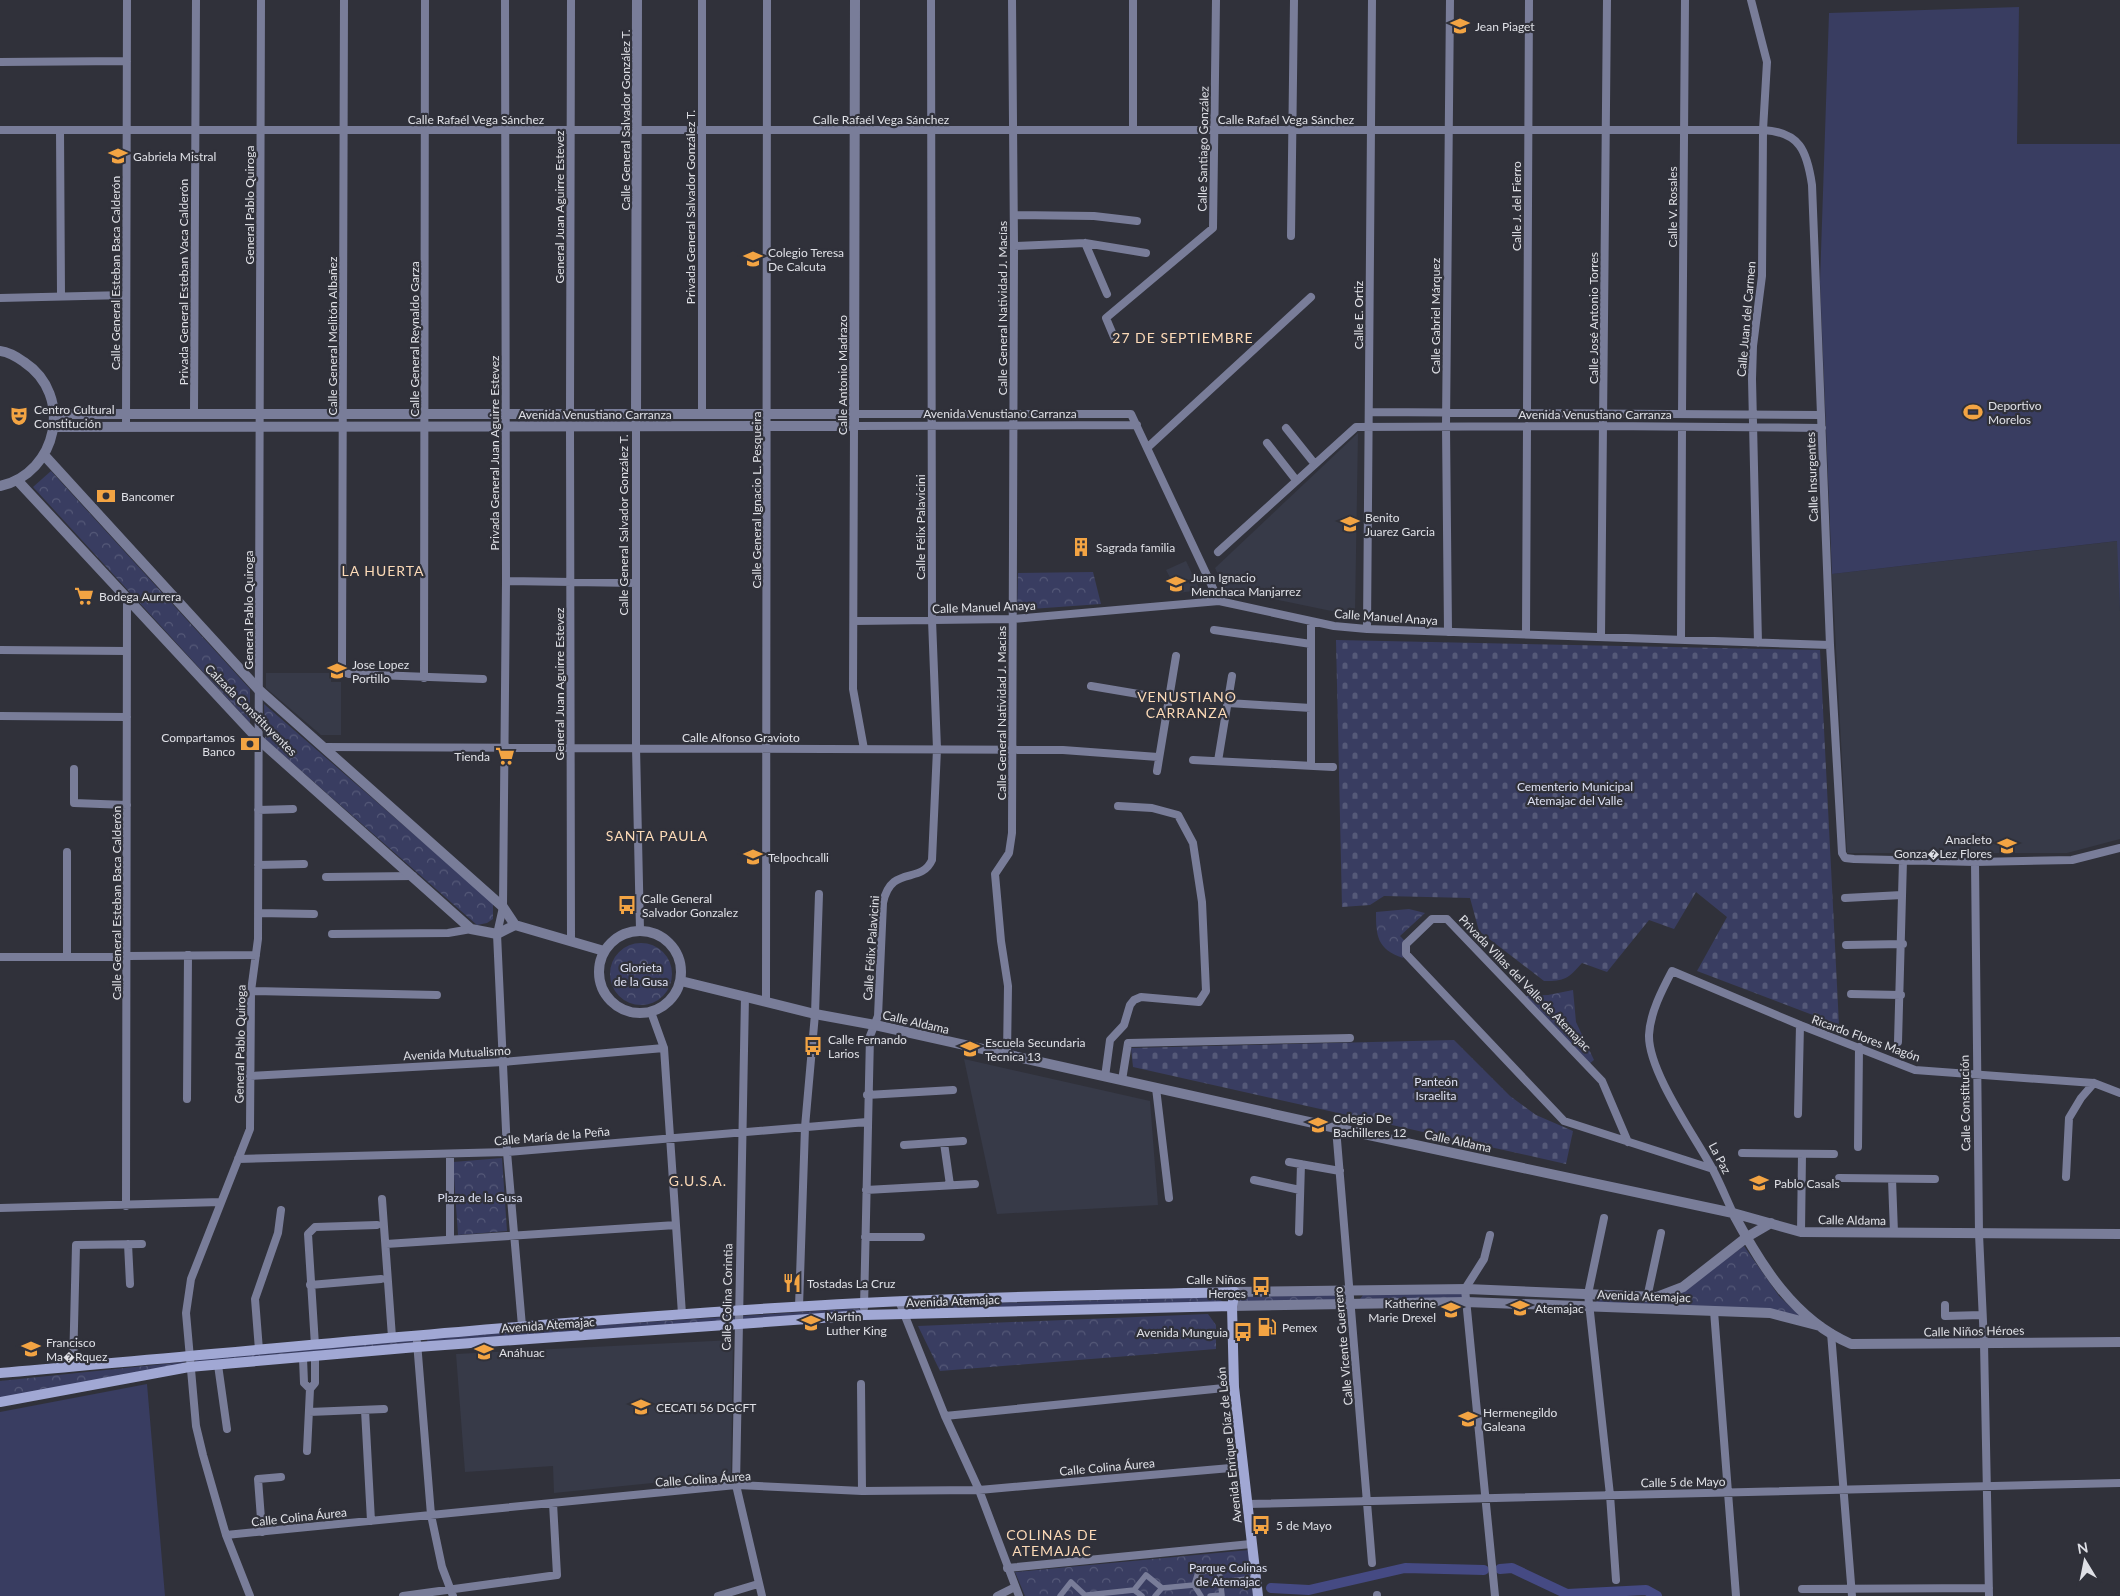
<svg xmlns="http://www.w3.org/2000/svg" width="2120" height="1596" viewBox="0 0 2120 1596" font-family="Lato,sans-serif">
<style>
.built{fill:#373a48}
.grass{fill:#393d61}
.cemetery{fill:url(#cemetery-stones)}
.park{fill:url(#park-crowns)}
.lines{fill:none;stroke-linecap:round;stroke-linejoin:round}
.canal{stroke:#454a83;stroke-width:10}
.pedestrian{stroke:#797d99;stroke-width:5.5}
.minor{stroke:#797d99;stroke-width:8}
.tertiary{stroke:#797d99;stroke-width:10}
.secondary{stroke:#a1a8d4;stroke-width:10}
.labels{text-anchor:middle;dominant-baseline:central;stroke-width:4.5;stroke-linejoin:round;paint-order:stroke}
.poi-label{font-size:12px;fill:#dfe0e6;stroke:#30313a;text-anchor:start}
.street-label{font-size:12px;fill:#dfe0e6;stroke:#30313a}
.park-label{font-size:12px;fill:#dde0f2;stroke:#30313a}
.neighbourhood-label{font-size:14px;letter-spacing:1px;fill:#fcdab7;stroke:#30313a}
</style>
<defs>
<pattern id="cemetery-stones" width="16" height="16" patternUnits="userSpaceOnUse" patternTransform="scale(1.25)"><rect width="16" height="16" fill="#393d61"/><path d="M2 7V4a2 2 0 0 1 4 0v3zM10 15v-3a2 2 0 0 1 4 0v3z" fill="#555978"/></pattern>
<pattern id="park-crowns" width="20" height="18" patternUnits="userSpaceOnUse" patternTransform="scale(1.25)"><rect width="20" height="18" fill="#393d61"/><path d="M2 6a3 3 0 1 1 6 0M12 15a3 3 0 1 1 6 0" fill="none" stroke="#555978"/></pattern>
</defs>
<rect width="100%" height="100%" fill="#30313a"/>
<path class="built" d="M1358,433l-3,181 -14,-1 -116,-24 -10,-21z
M2118,541l2,70v228l-53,14h-220l-15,-279z
M1186,561l14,29 -22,3 -12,-23z
M266,673h65v9h10v53h-20l-55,-47z
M964,1059l186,42 8,104 -161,9z
M733,1340l-2,135 -177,18 -1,-27 -88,6 -9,-118z"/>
<path class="grass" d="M2019,7l-2,137h103v467l-3,-70 -285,33 -12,-292 9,-269z
M147,1384l18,212h-165v-184z"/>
<path class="cemetery" d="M1336,640l484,10 19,375 -142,-54 30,-54 -31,-25 -22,37 -25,-9 -42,52 -25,-9c-14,16 -17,18 -38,18l-65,-50 -9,-33 -86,-2 -14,9 -28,2z
M1454,1040l56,56 26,19 37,16 -7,33 -433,-97 -2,-19z"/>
<path class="park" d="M51,471l199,218v34l-217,-236z
M1093,572l8,32 -84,6 1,-37z
M264,704l229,199v16l-6,4 -10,2 -212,-186z
M1409,909l16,4 -25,23 5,5 -3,7 1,10c-26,-9 -27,-22 -27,-46z
M610 974a31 31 0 1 1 62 0a31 31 0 1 1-62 0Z
M1573,990l3,32 18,38 -5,4 -66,-68 25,-1z
M502,1158l5,73 -49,4 -5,-73z
M1744,1246l35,50 23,22 -207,-15 3,-4 76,-2z
M1464,1293l4,5 -108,1 3,-4z
M1343,1294l6,5 -4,6 -106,-4 3,-4z
M1217,1297l6,5 -310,9 5,-6z
M865,1308l2,3 -437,34 -3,-4 2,-5z
M1208,1314l8,11v24l-276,22 -22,-45z
M412,1338l3,4 -222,22 4,-5z
M183,1362l4,3 -187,36v-20z
M1249,1550l4,46h-228l-10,-24z"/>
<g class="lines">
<path class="canal" d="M1500,1569l12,-1 55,26 79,-4 11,6
M1271,1588l38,2 96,-22 79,2"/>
<path class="pedestrian" d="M1221,1582l35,-4
M1162,1588l32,-3
M1087,1595l47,-5
M1060,1596l11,-14 15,14
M1142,1596l-8,-6 12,-15 16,13 -7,8
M1201,1596l-7,-11 4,-13 21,-2 3,25 -12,1"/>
<path class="minor" d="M344,0l-2,667 2,5 5,2 134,5
M505,0l1,581 -3,326 -6,27 10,218 15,174
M702,0v414
M1751,0l16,62 -4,68 -1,146 -9,70 -1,33 6,264
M0,62l127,-1
M0,130h1763c37,2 44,21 49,55l18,460 12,208 3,5 9,1 121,3 97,-2 48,-12
M60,130l1,165
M1133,130v-130
M1014,215l80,1 43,5
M1291,236l3,-236
M1085,243l22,51
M1014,246l71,-3 61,10
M0,298l126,-3
M1114,337l-8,-19 107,-90 3,-228
M1369,412l452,3
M194,413l2,-413
M1527,413l2,-413
M570,414l1,-414
M854,414h277l88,187
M1682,414l3,-414
M126,427l1,-427
M570,427l1,514
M636,427v320l4,183
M1286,428l28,35
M1267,443l29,37
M1147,448l164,-151
M1218,552l138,-125 248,-1 218,2
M506,581l130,2
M854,621l158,-2 207,-18 115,25 33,3 463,16
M1367,629l5,-629
M1214,630l97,14
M1448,632l-2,-206 4,-426
M1526,634l1,-208
M1601,637l6,-637
M1681,640l1,-213
M0,650l127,1
M424,678l1,-678
M1091,686l77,13
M1228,703l83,5
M0,716l127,1
M323,747l740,3 95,7
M864,749l-11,-60 1,-263 283,-1
M1193,760l140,7
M1218,761l14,-85
M1311,766v-145
M74,769v34l53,2
M1157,771l19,-115
M258,810l35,-1
M67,852v104
M1975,862l4,372 5,109 5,253
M258,865l46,-1
M326,877l87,-1
M1845,898l57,-3
M258,913l56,1
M332,934l116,-1 23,-4
M1846,945l57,-1
M0,957l256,-2
M251,991l186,4
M1851,994l50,1
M745,996l-9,489 26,111
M766,1001l1,-1001
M651,1012l13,36 18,266
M1898,1042l5,-182
M1007,1055l1,-69 -7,-45 -6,-67 14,-21 3,-20 2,-587 -2,-246
M250,1076l253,-14 161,-14
M1105,1077l5,-37 14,-15 6,-20 4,-5 7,-3 58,5 7,-11 -4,-89 -9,-59 -15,-28 -26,-7 -34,-2
M1122,1080l6,-37 222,-5
M1156,1088l13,110
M867,1095l86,-5
M187,1099l1,-144
M1798,1114l2,-89
M1336,1128l36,435
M1628,1142l-26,-61 -155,-162h-15l-26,25v10l158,167 149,48
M944,1143l6,42
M904,1145l59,-4
M1858,1147l1,-100
M1742,1153l92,1
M238,1159l269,-7 360,-30
M1289,1162l51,9
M2066,1177l3,-59 12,-20 13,-15
M1839,1178l96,1
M1892,1179l2,54
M1254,1180l46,10
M866,1190l109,-6
M382,1199l10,138
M126,1206l1,-606
M0,1208l221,-6
M1733,1213c-7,-15 -13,-30 -21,-45 -18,-33 -64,-97 -63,-133 1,-22 13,-45 23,-64l128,54 115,45 179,13 26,10
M1604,1218l-16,76 22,201 6,85
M1299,1232l2,-68
M1801,1232l1,-78
M1490,1235l-6,24 -19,30 30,307
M865,1237h56
M450,1239v-85
M128,1244l2,40
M386,1244l290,-19
M310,1285l71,-6
M1647,1298l14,-65
M899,1301l46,115 34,74 40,106
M1945,1305v11l37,-1
M799,1307l6,-180 10,-113 4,-120
M864,1308l6,-272 8,-20 5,-113c8,-39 38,-18 49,-43l5,-111 -5,-129 -1,-620
M1714,1311l22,285
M1831,1333l21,263
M417,1342l14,173 11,52 11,29
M315,1345l-7,-111 7,-7 62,-2
M259,1350l-4,-51 23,-66 3,-23
M303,1358l1,25 6,6
M218,1365l9,64
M73,1367l3,-122 66,-1
M861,1384l1,107
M365,1410l6,111
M309,1412l75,-3
M945,1416l289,-29
M307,1451l3,-62 5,-6v-26
M1247,1504l873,-21
M262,1532l-4,-53 23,-2
M226,1535l510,-50 126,6 117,-1 263,-23
M1007,1568l244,-24
M1802,1589l187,-1
M1377,1595v1
M250,1596l-24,-61 -23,-80 -7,-29 -10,-113 5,-34 59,-150 1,-138 7,-52 3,-939
M403,1596l154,-21 -4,-72
M718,1596l40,-12
M997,1596l18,-9"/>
<path class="tertiary" d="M0,351c9,1 17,6 24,11 50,33 34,111 -24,124
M55,414h799
M636,419l1,-419
M54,427l800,-1 1,-426
M44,455l215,235 244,217 12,18 89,26
M17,480l241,259 213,190 26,5 18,-9
M599 972a41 41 0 1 1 82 0a41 41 0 1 1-82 0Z
M681,981l134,33 60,11 461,103 397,85 68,19 319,2
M1733,1213c28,52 61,107 118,131l269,-2
M1235,1292l232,-3 190,8 26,-10 64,-50 24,-14
M1232,1306l234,-4 304,11 50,13"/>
<path class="secondary" d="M0,1373c287,-25 574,-55 862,-70 124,-7 248,-8 373,-11l-3,14 2,81 24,209
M0,1402l189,-35 228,-20 447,-32 368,-9"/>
</g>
<defs>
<g id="school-bare" transform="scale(1.5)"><path d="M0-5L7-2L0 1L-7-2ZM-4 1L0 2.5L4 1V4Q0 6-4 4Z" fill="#f3a443" stroke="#30313a" stroke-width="2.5" paint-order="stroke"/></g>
<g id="stadium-bare" transform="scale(1.5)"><path d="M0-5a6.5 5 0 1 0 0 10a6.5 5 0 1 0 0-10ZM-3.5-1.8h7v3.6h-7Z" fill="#f3a443" stroke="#30313a" stroke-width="2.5" paint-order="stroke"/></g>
<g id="theatre-bare" transform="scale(1.5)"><path d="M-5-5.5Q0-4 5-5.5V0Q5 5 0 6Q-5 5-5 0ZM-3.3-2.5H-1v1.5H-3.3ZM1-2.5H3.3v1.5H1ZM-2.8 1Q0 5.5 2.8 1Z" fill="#f3a443" stroke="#30313a" stroke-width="2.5" paint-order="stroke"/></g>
<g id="bank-bare" transform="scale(1.5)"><path d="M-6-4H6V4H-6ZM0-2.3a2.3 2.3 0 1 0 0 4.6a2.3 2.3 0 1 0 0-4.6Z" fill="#f3a443" stroke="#30313a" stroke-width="2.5" paint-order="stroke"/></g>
<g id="building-bare" transform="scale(1.5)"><path d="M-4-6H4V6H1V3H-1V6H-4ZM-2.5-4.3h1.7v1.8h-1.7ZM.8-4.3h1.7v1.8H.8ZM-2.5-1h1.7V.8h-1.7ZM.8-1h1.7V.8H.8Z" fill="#f3a443" stroke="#30313a" stroke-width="2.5" paint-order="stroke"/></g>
<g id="supermarket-bare" transform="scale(1.5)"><path d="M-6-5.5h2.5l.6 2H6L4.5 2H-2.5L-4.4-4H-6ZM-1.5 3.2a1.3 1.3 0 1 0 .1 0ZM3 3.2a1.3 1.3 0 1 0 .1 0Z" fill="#f3a443" stroke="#30313a" stroke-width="2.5" paint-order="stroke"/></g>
<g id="bus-bare" transform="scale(1.5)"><path d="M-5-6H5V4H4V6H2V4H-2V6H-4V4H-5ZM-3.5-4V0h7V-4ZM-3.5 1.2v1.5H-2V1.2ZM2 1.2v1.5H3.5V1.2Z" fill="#f3a443" stroke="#30313a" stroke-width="2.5" paint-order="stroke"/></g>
<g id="university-bare" transform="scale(1.5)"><path d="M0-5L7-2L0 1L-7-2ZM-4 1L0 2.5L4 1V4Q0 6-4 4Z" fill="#f3a443" stroke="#30313a" stroke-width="2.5" paint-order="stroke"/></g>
<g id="restaurant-bare" transform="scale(1.5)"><path d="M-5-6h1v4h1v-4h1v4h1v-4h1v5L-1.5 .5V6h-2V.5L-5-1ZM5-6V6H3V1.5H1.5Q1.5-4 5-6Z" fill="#f3a443" stroke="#30313a" stroke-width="2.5" paint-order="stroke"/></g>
<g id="fuel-bare" transform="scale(1.5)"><path d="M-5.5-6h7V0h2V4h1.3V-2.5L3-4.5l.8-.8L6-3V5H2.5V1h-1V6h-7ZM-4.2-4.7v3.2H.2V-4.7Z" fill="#f3a443" stroke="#30313a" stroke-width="2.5" paint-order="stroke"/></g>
</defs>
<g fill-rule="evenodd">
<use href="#school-bare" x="1460" y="26"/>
<use href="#school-bare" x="118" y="156"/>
<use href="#school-bare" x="753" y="259"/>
<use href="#stadium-bare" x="1973" y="412"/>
<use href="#theatre-bare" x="19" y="416"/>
<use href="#bank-bare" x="106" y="496"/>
<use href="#school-bare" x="1350" y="524"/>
<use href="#building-bare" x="1081" y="547"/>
<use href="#school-bare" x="1176" y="584"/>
<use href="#supermarket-bare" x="84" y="596"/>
<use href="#school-bare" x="337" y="671"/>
<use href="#bank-bare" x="250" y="744"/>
<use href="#supermarket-bare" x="505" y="756"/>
<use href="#school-bare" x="2007" y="846"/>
<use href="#school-bare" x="753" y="857"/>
<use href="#bus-bare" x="627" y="905"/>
<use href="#bus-bare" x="813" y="1046"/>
<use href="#school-bare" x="970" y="1049"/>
<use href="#university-bare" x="1318" y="1125"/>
<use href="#school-bare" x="1759" y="1183"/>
<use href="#restaurant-bare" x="792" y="1283"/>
<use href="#bus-bare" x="1261" y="1286"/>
<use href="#school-bare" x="1520" y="1308"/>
<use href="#school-bare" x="1451" y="1310"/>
<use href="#school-bare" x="811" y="1323"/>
<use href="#fuel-bare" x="1267" y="1327"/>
<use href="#bus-bare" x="1243" y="1332"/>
<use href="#school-bare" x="31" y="1349"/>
<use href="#school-bare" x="484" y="1352"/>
<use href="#university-bare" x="641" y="1407"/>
<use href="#school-bare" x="1468" y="1419"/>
<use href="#bus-bare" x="1261" y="1525"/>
</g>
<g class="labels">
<g class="poi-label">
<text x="1475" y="26">Jean Piaget</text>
<text x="133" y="156">Gabriela Mistral</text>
<text x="768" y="252">Colegio Teresa<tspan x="768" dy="14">De Calcuta</tspan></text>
<text x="1988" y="405">Deportivo<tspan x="1988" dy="14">Morelos</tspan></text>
<text x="34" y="409">Centro Cultural<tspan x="34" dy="14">Constitución</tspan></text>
<text x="121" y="496">Bancomer</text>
<text x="1365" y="517">Benito<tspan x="1365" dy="14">Juarez Garcia</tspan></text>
<text x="1096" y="547">Sagrada familia</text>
<text x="1191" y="577">Juan Ignacio<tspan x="1191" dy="14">Menchaca Manjarrez</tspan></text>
<text x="99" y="596">Bodega Aurrera</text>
<text x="352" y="664">Jose Lopez<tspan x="352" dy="14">Portillo</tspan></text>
<text x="235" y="737" text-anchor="end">Compartamos<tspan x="235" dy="14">Banco</tspan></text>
<text x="490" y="756" text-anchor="end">Tienda</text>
<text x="1992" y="839" text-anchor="end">Anacleto<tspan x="1992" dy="14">Gonza�Lez Flores</tspan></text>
<text x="768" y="857">Telpochcalli</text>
<text x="642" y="898">Calle General<tspan x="642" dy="14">Salvador Gonzalez</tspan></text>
<text x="828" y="1039">Calle Fernando<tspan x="828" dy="14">Larios</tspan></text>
<text x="985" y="1042">Escuela Secundaria<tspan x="985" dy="14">Tecnica 13</tspan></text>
<text x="1333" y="1118">Colegio De<tspan x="1333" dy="14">Bachilleres 12</tspan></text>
<text x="1774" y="1183">Pablo Casals</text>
<text x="1246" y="1279" text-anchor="end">Calle Niños<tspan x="1246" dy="14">Heroes</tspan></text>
<text x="807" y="1283">Tostadas La Cruz</text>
<text x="1436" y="1303" text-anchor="end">Katherine<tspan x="1436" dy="14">Marie Drexel</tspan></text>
<text x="1535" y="1308">Atemajac</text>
<text x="826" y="1316">Martin<tspan x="826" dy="14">Luther King</tspan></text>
<text x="1282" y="1327">Pemex</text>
<text x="1228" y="1332" text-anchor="end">Avenida Munguia</text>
<text x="46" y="1342">Francisco<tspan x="46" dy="14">Ma�Rquez</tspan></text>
<text x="499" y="1352">Anáhuac</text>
<text x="656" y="1407">CECATI 56 DGCFT</text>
<text x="1483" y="1412">Hermenegildo<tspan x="1483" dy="14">Galeana</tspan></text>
<text x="1276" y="1525">5 de Mayo</text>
</g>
<g class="street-label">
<text x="476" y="119">Calle Rafaél Vega Sánchez</text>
<text x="881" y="119">Calle Rafaél Vega Sánchez</text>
<text x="1286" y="119">Calle Rafaél Vega Sánchez</text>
<text transform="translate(625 120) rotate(-90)">Calle General Salvador González T.</text>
<text transform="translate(1203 149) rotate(-89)">Calle Santiago González</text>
<text transform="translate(249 205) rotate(-90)">General Pablo Quiroga</text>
<text transform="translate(1516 206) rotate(-90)">Calle J. del Fierro</text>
<text transform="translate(559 207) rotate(-90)">General Juan Aguirre Estevez</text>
<text transform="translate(690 207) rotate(-90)">Privada General Salvador González T.</text>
<text transform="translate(1672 207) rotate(-90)">Calle V. Rosales</text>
<text transform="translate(115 273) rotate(-90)">Calle General Esteban Baca Calderón</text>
<text transform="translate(183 282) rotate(-90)">Privada General Esteban Vaca Calderón</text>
<text transform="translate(1002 308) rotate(-90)">Calle General Natividad J. Macías</text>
<text transform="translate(1358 315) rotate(-90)">Calle E. Ortiz</text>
<text transform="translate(1435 316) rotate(-90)">Calle Gabriel Márquez</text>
<text transform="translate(1593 318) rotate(-90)">Calle José Antonio Torres</text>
<text transform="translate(1746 319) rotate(-85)">Calle Juan del Carmen</text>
<text transform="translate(332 336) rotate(-90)">Calle General Melitón Albañez</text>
<text transform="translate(414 339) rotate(-90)">Calle General Reynaldo Garza</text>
<text transform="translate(842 375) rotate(-90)">Calle Antonio Madrazo</text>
<text x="1000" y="413">Avenida Venustiano Carranza</text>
<text x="595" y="414">Avenida Venustiano Carranza</text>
<text x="1595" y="414">Avenida Venustiano Carranza</text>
<text transform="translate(494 453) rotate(-90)">Privada General Juan Aguirre Estevez</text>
<text transform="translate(1812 477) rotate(-92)">Calle Insurgentes</text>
<text transform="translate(756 500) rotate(-90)">Calle General Ignacio L. Pesqueira</text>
<text transform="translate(623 525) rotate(-90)">Calle General Salvador González T.</text>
<text transform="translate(920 527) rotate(-90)">Calle Félix Palavicini</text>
<text transform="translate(984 607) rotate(-2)">Calle Manuel Anaya</text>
<text transform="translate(248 610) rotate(-90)">General Pablo Quiroga</text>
<text transform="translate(1386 617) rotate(4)">Calle Manuel Anaya</text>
<text transform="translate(559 684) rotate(-90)">General Juan Aguirre Estevez</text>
<text transform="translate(251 710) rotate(45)">Calzada Constituyentes</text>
<text transform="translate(1001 713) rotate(-90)">Calle General Natividad J. Macías</text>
<text x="741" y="737">Calle Alfonso Gravioto</text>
<text transform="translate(116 903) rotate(-90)">Calle General Esteban Baca Calderón</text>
<text transform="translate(871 948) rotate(-86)">Calle Félix Palavicini</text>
<text transform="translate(1525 983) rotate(46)">Privada Villas del Valle de Atemajac</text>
<text transform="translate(916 1022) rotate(13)">Calle Aldama</text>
<text transform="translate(1866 1038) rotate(20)">Ricardo Flores Magón</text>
<text transform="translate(240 1044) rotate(-89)">General Pablo Quiroga</text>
<text transform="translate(457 1053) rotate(-3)">Avenida Mutualismo</text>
<text transform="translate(1965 1103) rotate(-91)">Calle Constitución</text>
<text transform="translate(552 1136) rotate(-5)">Calle María de la Peña</text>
<text transform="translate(1458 1141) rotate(12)">Calle Aldama</text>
<text transform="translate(1720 1158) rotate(62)">La Paz</text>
<text transform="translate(1852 1220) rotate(1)">Calle Aldama</text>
<text transform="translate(1644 1296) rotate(2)">Avenida Atemajac</text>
<text transform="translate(727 1297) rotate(-89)">Calle Colina Corintia</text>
<text transform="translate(953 1301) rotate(-2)">Avenida Atemajac</text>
<text transform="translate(548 1325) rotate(-4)">Avenida Atemajac</text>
<text transform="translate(1974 1331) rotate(-1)">Calle Niños Héroes</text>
<text transform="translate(1343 1346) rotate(-95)">Calle Vicente Guerrero</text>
<text transform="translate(1229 1445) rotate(-96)">Avenida Enrique Díaz de León</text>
<text transform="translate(1107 1467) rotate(-5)">Calle Colina Áurea</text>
<text transform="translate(703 1479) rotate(-4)">Calle Colina Áurea</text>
<text transform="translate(1683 1482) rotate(-1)">Calle 5 de Mayo</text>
<text transform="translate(299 1517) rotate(-6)">Calle Colina Áurea</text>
</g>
<g class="park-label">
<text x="1575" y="786">Cementerio Municipal<tspan x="1575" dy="14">Atemajac del Valle</tspan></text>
<text x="641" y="967">Glorieta<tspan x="641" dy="14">de la Gusa</tspan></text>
<text x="1436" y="1081">Panteón<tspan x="1436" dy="14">Israelita</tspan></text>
<text x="480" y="1197">Plaza de la Gusa</text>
<text x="1228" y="1567">Parque Colinas<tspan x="1228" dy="14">de Atemajac</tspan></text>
</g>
<g class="neighbourhood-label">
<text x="1183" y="337">27 DE SEPTIEMBRE</text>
<text x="383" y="570">LA HUERTA</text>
<text x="1187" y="696">VENUSTIANO<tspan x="1187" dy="16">CARRANZA</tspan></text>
<text x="657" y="835">SANTA PAULA</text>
<text x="698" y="1180">G.U.S.A.</text>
<text x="1052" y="1534">COLINAS DE<tspan x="1052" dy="16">ATEMAJAC</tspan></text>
</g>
</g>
<g transform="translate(2085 1561) rotate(350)" stroke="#30313a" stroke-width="4" paint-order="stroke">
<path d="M0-4L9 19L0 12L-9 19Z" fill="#dfe0e6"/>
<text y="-8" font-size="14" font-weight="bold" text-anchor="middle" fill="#dfe0e6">N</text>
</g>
</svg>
